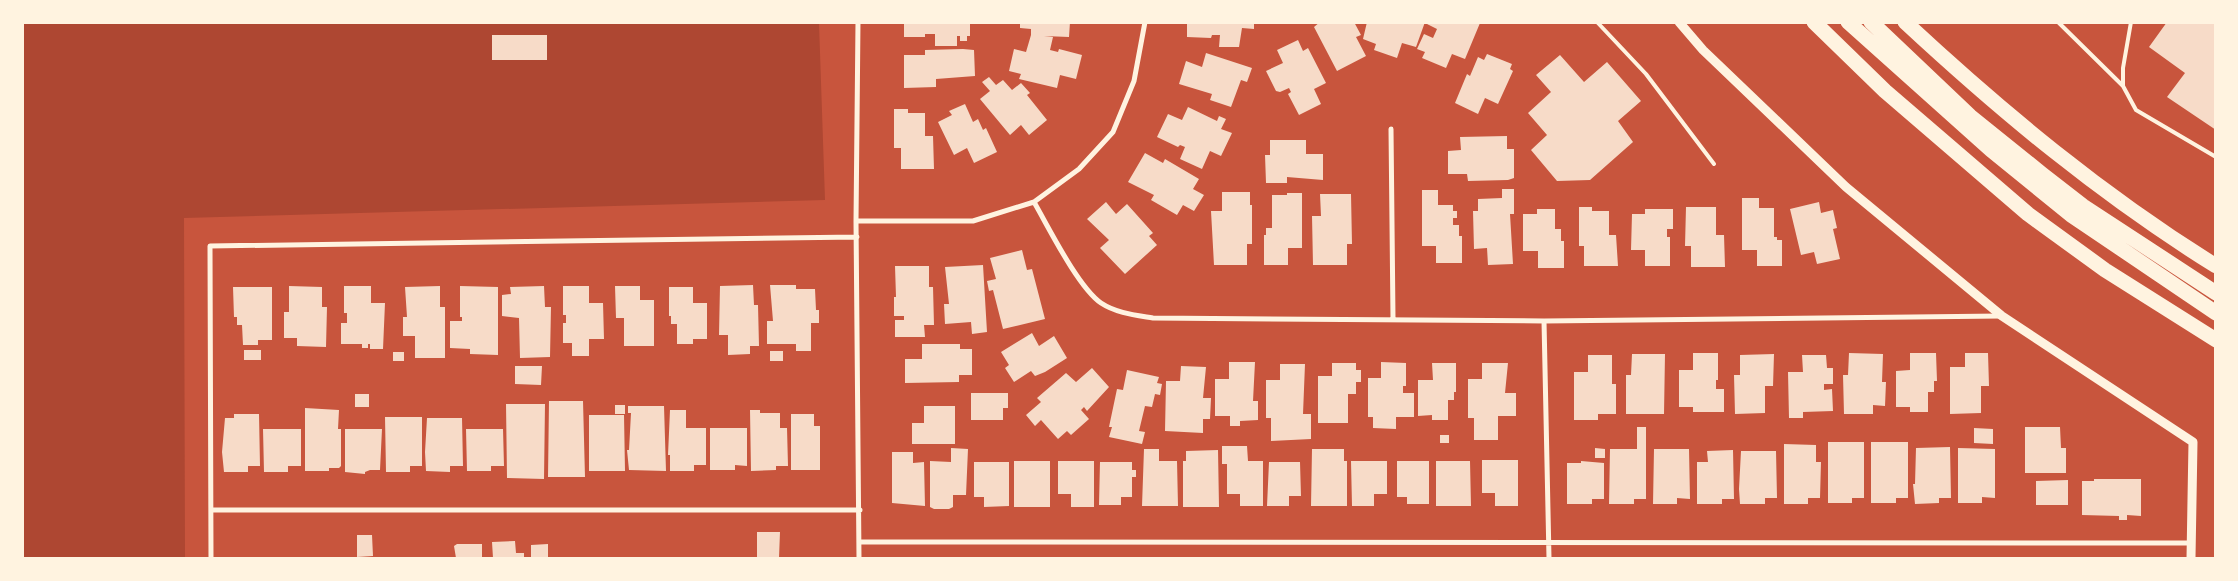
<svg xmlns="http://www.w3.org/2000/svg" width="2238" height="581" viewBox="0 0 2238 581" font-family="'Public Sans',sans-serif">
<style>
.green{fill:#ae4732}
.building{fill:#f7dbc8}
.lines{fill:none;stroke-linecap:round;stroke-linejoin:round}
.service{stroke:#fff3e0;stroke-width:4}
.minor{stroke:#fff3e0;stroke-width:5}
.tertiary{stroke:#fff3e0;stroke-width:9}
.motorway{stroke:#fff3e0;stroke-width:15}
</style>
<rect width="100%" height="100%" fill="#c8553d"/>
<path class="green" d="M23,23h796l6,177 -641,18 1,340h-161z"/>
<path class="building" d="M904,22h66v14h-3v5h-7v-5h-3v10h-22v-12h-10v3h-21z
M1020,22h50l-1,15 -25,-1 9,1 -3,13 8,2 1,-3 23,6 -6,24 -16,-4 -3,13 -38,-9 2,-5 -12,-3 5,-22 12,3 5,-17v-6l-11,-1z
M1187,22h67v7l-12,-1 -3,19h-20l1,-12h-8l-1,3 -24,-1z
M1320,22h34l7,13 -5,2 10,19 -29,15 -23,-44z
M1367,22l26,2 32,-2 -9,25 -14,-4 -5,15 -23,-8 2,-6 -13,-5z
M1428,22l52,1 -15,36 -13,-5 -6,14 -24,-10 3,-6 -8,-3 7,-15 9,4 4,-9 -10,-5z
M2167,22h49v108l-49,-33 18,-24 -36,-26z
M492,35h55v25h-55z
M1298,40l5,11 5,-3 18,35 -12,6 7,15 -22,11 -11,-21 3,-2 -2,-4 -9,4 -4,-1 -10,-20 17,-8 -6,-13z
M963,49l11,1 1,26 -39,3v8l-32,1v-33h21v-5z
M1206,53l46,15 -5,14 -6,-2 -10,27 -21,-7 2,-6 -33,-10 7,-23 16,6z
M1487,54l25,10 -2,5 3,2 -15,33 -13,-6 -7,16 -23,-11 12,-29 3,2 8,-19 6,3z
M1560,55l24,27 23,-20 34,39 -23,20 15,21 -43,38 -33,1 -26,-31 16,-15 -19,-22 23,-21 -15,-17z
M989,77l7,8 7,-5 9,10 9,-7 9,10 -3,2 20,25 -18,15 -8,-10 -11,10 -30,-36 10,-8 -8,-9z
M965,104l8,18 5,-3 5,11 3,-2 11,24 -23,11 -7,-15 -13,7 -16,-33 14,-7 -3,-4z
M1188,107l29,14 2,-5 7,3 -5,10 11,4 -11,23 -11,-5 -8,18 -22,-10 5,-12 -5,-2 -2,2 -21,-10 11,-23 14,6z
M894,109h14v4h17v23h8l1,33h-33v-21h-7z
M1507,136v13h7v29l-6,2 -40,1 -1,-7h-19v-23l13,-1 -1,-13z
M1270,140h36v14h17v26l-36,-3v6h-21l-1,-28h5z
M1145,153l18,10 2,-4 34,20 -6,10 11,6 -10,16 -11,-6 -6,10 -26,-15 3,-5 -26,-13z
M1502,189h12v25h-4l3,50 -25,1 -1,-17 -13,1 -1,-38h5v-12l24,-1z
M1422,190h16v15h15v6h4v7h-4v7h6v11h3v27h-26v-17h-14z
M1222,192h28v13h2v39h-5v21h-33l-3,-54h11z
M1287,193h15v55h-14v17h-24v-30h2v-7h6v-33h15z
M1320,194h31l1,50h-5v21h-34l-1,-49h9z
M1742,198h17v10h15v29h3v3h5v26h-25v-16h-15z
M1106,202l10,12 11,-10 26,29 -4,3 8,9 -32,29 -25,-26 9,-8 -22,-21z
M1819,202l2,11 12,-3 4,18 -4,1 7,30 -23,5 -3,-12 -13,3 -11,-46z
M1579,207h13v4h17v24h7l2,31h-34v-20h-5z
M1686,207h30v28h8l1,32h-34v-21h-6z
M1537,209h18v20h6v12h3v27h-26v-17h-15v-37h14z
M1645,209h28v20h-6v8h3v29h-25v-16h-14l1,-36h13z
M1022,250l5,20 5,-1 13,50 -42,10 -10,-39 -4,1 -2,-10 9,-2 -6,-21z
M983,265l4,67 -15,2 -1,-12 -26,2 -1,-20h5l-4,-37z
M895,266h34v21h4l1,38h-10l1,12h-30v-17h9v-4h-10v-19h2z
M753,285l1,20h4l1,41h-9v8l-22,1v-20h-9l1,-49z
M770,285h26v4h19l1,21h3v13h-8v28h-15v-7h-29v-23h6z
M289,286l33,1v20h5l-1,40 -29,-1v-8h-13v-26h5z
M344,286h27v17h14l-2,46h-13v-5h-2v4h-6v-4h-21v-21h6v-10h-3z
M440,286v21h5v51h-30v-22h-12v-19h4l-2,-30z
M460,286l38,1v68l-28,-1v-5l-20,-1v-27h12v-4h-2z
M544,286l1,21h6l-1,50 -30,1 -1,-40 -17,-2v-21l9,-1 -1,-7z
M563,286h26v17h14l1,36h-15v17h-17v-13h-9v-20h3v-8h-3z
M615,286h25v14h14v46h-30v-28h-8z
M233,287h39v53h-14v5h-15l-1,-20h-5v-8h-3z
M669,287h24v16h14v36h-14v5h-16v-20h-6v-8h-2z
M1032,333l7,13 15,-10 13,22 -22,14 -10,4 -4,-5 -17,11 -9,-14 4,-3 -8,-13z
M922,344h38v5h12v26h-13v7l-54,1v-24h17z
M244,350h17v10h-17z
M770,351h13v10h-13z
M393,352h11v9h-11z
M1693,353h25v27h-2v9h8v23h-31v-5h-14v-37h14z
M1849,353l34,1 -1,28h4l-1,24 -12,-1v9h-29l-1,-39h5z
M1910,353h26l1,28h-3v11h-6v20h-18v-5h-14v-36l14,-1z
M1965,353h23l1,33h-8v27l-31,1v-47h15z
M1632,354h33l-1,60h-38v-39h5z
M1774,354l-1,32h-8v27l-30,1 -1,-39h6v-20z
M1588,355h24v29h4v30h-18v6h-24v-48h14z
M1802,355h24l1,13h6v16h-9v6l8,-1 1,22 -30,1v6h-14l-1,-46h15z
M1229,362h26l-2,39h5v19l-18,1v5h-10v-10h-15v-37h14z
M1381,362l25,1v23h-3v7h11v24h-18v12l-23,-1v-11h-5v-39h13z
M1332,363h24v7h5v12h-5v12h-8v29h-30v-47h14z
M1432,363h24v29h-2v8h-6v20h-16v-5l-14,1v-36h15z
M1482,363h26l-3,30h11v23h-18v24h-24v-22h-6v-39h14z
M1280,364h25l-2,50h8v25l-40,2v-23h-5v-38h14z
M515,366h27l-1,19 -26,-1z
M1181,366l25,1 -3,31h8l-1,21h-7v14l-38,-2 1,-50h14z
M1092,368l17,19 -22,24 -3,-4 -3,3 8,9 -18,16 -4,-4 -9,8 -17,-19 -6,6 -9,-11 15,-13 -4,-4 29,-25 10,9z
M1127,370l32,7 -2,6 5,1 -2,11 -5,-1 -3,13 -7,-1 -6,25 6,1 -3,12 -33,-7 3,-10h-3l8,-38 6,1z
M971,393h37v15h-5v12h-32z
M355,394h14v13h-14z
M549,401h34l2,76h-37z
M506,404h39l-1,75 -37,-1z
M615,405h10v9h-10z
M628,406h36l2,65 -37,-1 -2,-20h2l2,-37h-3z
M924,406h31v38h-43v-21h12z
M305,408l34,2 -1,19h3v37l-2,2h-10v3h-24z
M670,410h16v18h20v37h-12v6h-24v-16h-2z
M750,410h10v3h20v15h7l1,38h-12v4l-25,1z
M234,414h25l1,52h-12v6h-24l-2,-20 3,-34h9z
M791,414h23v12h6v44h-29z
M589,415h35l1,56h-36z
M385,417h37v49h-12v6h-24z
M427,418h35l1,48h-13v6l-24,-1 -1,-19z
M1637,427h9v72h-12v5h-25l1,-55h27z
M2025,427h35l1,21h5v25h-41z
M710,428h37v38l-12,-1v5h-25z
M1974,428l19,1v15l-19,-1z
M263,429h38v37h-13v6h-24z
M345,429h37l-2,41h-10l-5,2v2l-20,-2z
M466,429h37l1,37h-13v5h-24z
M1440,435h9v8h-9z
M1828,442h36v56h-12v5h-24z
M1871,442h37v56h-12v5h-25z
M1784,444l32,1v17h5l-1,36h-12v6h-24z
M1222,446h25l1,15h15v45h-23v-12h-13v-30h-5z
M1950,447l1,51h-12v5l-24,1 -2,-20h2l1,-36z
M951,448l17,1 -2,46h-13v12l-4,2h-15l-4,-2v-46l21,1z
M1595,448l10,1v9h-10z
M1958,448l37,1v49l-13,-1v6h-24z
M1144,449h15v12h18l1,45h-36z
M1312,449h32v12h3v45h-36z
M1654,449h35l1,50 -13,-1v6h-24z
M1218,450l1,57h-36v-46h3v-10z
M1733,450l1,49h-12v5h-25v-42h11l-1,-11z
M1741,451h35l1,47h-12v6h-25l-1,-15z
M892,452h21v11l11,-1 1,44 -33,-3z
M1482,460h36v46h-23v-13h-13z
M1014,461h36v46h-36z
M1058,461h36v46h-23v-13h-13z
M1351,461h36v33h-13v12h-22z
M1397,461h32v43h-22v-7h-10z
M1436,461h34l1,45h-35z
M1581,461l23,2v36h-12v5h-25v-41h14z
M974,462h35v44l-25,1v-10h-10z
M1100,462h32v8h4v7h-4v20h-11v8h-22z
M1269,462h31l1,34h-12v10h-22z
M2094,479h47v37l-14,-1v5h-8v-4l-37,-1v-34h12z
M2068,480v25h-32v-24z
M757,532h23l-1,26h-22z
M357,535h15l1,21 -16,1z
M515,541l1,12h8v5h-31l-1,-16z
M457,544h25v14h-26l-2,-12z
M548,544v14h-17v-13z"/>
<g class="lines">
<path class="service" d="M1597,22l49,52 68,90
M2058,22l65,64
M2131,22l-8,46v18l13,24 80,47"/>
<path class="minor" d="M858,22l-2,199 3,337
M1391,129l2,189
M1034,202c15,26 44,85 67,101 15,10 34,12 52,15l391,3 457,-5
M856,221h117l61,-19 45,-33 34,-37 21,-51 11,-59
M1544,321l5,237
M212,510h648
M859,542l1332,1
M211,558l-1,-312 647,-9"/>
<path class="tertiary" d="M1679,22l24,28 143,137 156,129 191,126 -2,116"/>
<path class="motorway" d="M1814,22l71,69 143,123 77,56 111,70
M1848,22l143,128 80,65 145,98
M1871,22l99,94 72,58 41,32 133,87
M1905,22c98,91 197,173 311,244"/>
</g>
<rect width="2238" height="581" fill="none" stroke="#fff3e0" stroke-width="48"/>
</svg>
